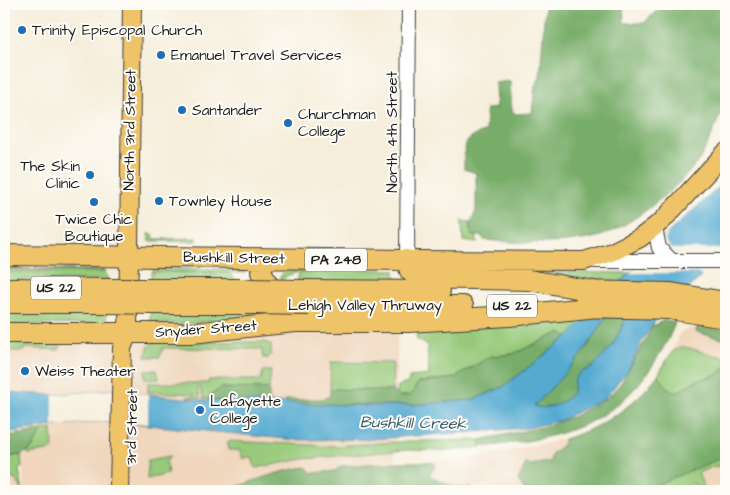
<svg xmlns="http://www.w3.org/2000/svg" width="730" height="495" viewBox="0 0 730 495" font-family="'Architects Daughter',sans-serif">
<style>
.built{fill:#efd6bc}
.green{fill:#96c979;stroke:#59724a}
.forest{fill:#78ad69;stroke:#4a6442}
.water{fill:#55aad1;stroke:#386376;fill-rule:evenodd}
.pier{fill:#f6eedb}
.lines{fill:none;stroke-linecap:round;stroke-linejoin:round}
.minor-casing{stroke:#3d3c39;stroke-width:16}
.major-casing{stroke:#3d3c39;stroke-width:20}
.highway-casing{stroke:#3d3c39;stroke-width:22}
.minor{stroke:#fff;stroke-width:14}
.major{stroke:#efc469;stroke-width:18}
.highway{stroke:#efc469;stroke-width:20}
.highway-bridge-casing{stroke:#3d3c39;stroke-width:22;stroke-linecap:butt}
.highway-bridge{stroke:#efc469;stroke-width:20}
.poi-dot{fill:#1f6fb2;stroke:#fdfcf7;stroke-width:2}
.labels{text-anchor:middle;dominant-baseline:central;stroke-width:4;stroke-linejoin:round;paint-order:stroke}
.shield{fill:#fdfcf7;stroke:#605f5e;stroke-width:1}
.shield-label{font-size:14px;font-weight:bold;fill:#1c1c1c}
.poi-label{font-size:15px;fill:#1c1c1c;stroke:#fdfcf7;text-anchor:start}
.street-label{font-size:15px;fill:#1c1c1c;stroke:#fdfcf7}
.water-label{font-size:16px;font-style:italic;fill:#365c6d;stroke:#fdfcf7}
</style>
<rect width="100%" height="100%" fill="#fdfcf7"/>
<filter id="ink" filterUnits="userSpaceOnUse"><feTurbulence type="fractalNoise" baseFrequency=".02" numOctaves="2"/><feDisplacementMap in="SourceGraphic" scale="10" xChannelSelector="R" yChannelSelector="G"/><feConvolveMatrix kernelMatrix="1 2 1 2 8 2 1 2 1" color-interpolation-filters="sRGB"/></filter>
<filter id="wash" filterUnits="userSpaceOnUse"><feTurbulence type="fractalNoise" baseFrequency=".0096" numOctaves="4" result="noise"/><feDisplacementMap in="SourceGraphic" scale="20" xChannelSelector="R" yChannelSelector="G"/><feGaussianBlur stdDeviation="1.12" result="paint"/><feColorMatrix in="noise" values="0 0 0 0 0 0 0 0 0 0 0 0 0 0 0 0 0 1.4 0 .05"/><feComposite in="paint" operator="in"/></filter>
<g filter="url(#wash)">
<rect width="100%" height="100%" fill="#f6eedb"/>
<path class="built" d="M398,326l-3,135 65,-1 89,-17 30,-9 38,-19 26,-21 29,-42 8,-19 11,-5 35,7v156h-701l-4,-37 7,-37 -24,2v-82z
M4,454l13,2 5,35h-18z"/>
<path class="green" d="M462,221l9,1c5,6 6,13 6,21l-14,-2z
M149,234h4l1,5 43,-1v3h-48z
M4,268l98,2 4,1 -102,-1z
M155,268l83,1 8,4 -94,-2z
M286,269l109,1v6l8,7 -106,-1 2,-9 32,-1h-32l-11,3 -7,7 -1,-5z
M4,272h102l2,9 -104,-1z
M152,272l77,1 8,9 -87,-1z
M541,272l89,1 -8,8 -31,-1z
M4,310l103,1 -1,13 -102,1z
M150,311l102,1v4l-68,8 -34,-1z
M586,317v2l-17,17 -10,-3 -46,21 -22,2 -37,22 -36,4 -7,13 -14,1 1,-10 10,-3 2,-6 19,-2 -2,-30 -11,-6 1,-12z
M4,341l57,1 1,1 -3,7 -35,-2v3h-17l-1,9h-2z
M153,342h112l6,3v10l-3,3h-5l-2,-9 -98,-1 -3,9h-14l2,-10z
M680,347h5l41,11v8l-7,8 -24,7 -19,12 -8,-5 -10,-13 14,-23z
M331,362l62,1 -1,28 -62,-2z
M145,370h12l2,9h-14z
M263,371h8l-2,18 -48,-1 -11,7v4l-7,-1 -4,-15h9l1,-3h52z
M148,383h49l3,15 -13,-1 7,-1v-2l-46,-2z
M52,429l1,21 -24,4 -2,-2 5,-3 10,-18z
M480,440l1,7 -32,4 -43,-1 -103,9 -47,9 -5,-12 -8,3 -4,-9h-11v-9l104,5 82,-5z
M21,455l1,12 -3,3 4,21 -6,-10 -13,-6v-18z
M170,456l-4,6 2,12 -21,5 1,-19z
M726,456v12l-11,-2 -17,7 8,18h-9l-3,-8 -12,5 4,3h-29l-3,-6z"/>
<path class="forest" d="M563,4h60l1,19h20l19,-19h63v110l-6,1c-7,18 -15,39 -28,54 -19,22 -66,61 -95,68 -37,9 -76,6 -113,3l-2,-4h-10l-2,-12 6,-13v-38l-12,-4c0,-21 -2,-32 21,-37l1,-23 10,-1 -1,-25 15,-2 2,29 3,4 17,-1 3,-27 5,-9 5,-71z
M619,312l6,9 -12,24 -20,22 -14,6 -5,8 -1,11c-10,11 -24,19 -39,14 25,-26 58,-59 73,-92z
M664,320l11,2c-4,14 -12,26 -19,38 -42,68 -100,79 -175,87l-1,-7 67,-14 27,-10 33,-18 14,-15 32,-57z
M697,324l29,7v9l-30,-8z
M559,333l10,3 -66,51 -30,13 -61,5 -127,-1v-4l37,-1 8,-3v-7l62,2 9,6 10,-2 7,-12 36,-5 37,-22 22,-2z
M726,366v90l-85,35h-116l-7,-11 8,-17 5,2 19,-4 2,-8 11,-8 1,-6c39,-12 69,-32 94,-64l10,13 8,5 19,-12 24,-7z
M221,388l48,1v14l-59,-3v-4z
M42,431c-10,21 -15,24 -38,26v-21z
M395,462h36l5,3 -7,11c16,5 25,14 42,11l2,4h-247c27,-10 51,-20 80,-24l7,6 22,-2 6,-5z"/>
<path class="water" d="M726,181v59l-22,34 -47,44 -15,23 -14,29 -23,28 -44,22 -34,8 -155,11 -77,1 -186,-19 -56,5 -49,7v-41l49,3 56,-5 93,10 171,6 39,-1 61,-5 30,-13 66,-51 99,-103zM619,312l6,9 -12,24 -20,22 -14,6 -5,8 -1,11c-9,11 -24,19 -39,14 25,-26 58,-59 73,-92z"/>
<path class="pier" d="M668,233l-3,8 7,8h51l-20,29 -5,-5h-68z
M109,390l39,4v30l-39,-3 -56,5v-31z"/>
</g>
<g filter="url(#ink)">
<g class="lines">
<g class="minor-casing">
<path id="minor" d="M655,228l4,20 13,13
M407,260l2,-256
M595,261h131"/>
</g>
<g class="major-casing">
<path id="major" d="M407,260l177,1 28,-9 28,-14 22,-17 64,-69
M119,491l3,-143 6,-15 4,-329"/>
</g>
<g class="highway-casing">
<path id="highway" d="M4,255l403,5 3,11 12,7 107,2 65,11
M264,259l-3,13 17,30
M4,288l104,1
M150,289h91
M301,290l139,1
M582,291l89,2 55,9
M4,303h104
M150,304h99
M309,305l154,1
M584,307l85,2 57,9
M4,333h187l104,-11h113l101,-6 89,-9"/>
</g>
<use href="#minor" class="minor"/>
<use href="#major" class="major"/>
<use href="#highway" class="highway"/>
<g class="highway-bridge-casing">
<path id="highway-bridge" d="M108,289h42
M241,289l60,1
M108,303l42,1
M249,304l60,1"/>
</g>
<use href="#highway-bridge" class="highway-bridge"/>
</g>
</g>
<g class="poi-dot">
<circle cx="22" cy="30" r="5"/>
<circle cx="161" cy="55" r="5"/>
<circle cx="182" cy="110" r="5"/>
<circle cx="288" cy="123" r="5"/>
<circle cx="90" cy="175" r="5"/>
<circle cx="159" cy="201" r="5"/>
<circle cx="94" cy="202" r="5"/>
<circle cx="25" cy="371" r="5"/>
<circle cx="200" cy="410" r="5"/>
</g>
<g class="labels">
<g class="shield">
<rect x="305" y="248.5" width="62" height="23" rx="4"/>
<rect x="31" y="276.5" width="50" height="23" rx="4"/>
<rect x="487" y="294.5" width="50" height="23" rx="4"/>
</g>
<g class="shield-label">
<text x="336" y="260">PA 248</text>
<text x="56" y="288">US 22</text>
<text x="512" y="306">US 22</text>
</g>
<g class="poi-label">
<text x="32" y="30">Trinity Episcopal Church</text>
<text x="171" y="55">Emanuel Travel Services</text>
<text x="192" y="110">Santander</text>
<text x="298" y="114">Churchman<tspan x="298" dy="17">College</tspan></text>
<text x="80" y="166" text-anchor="end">The Skin<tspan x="80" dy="17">Clinic</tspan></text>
<text x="169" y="201">Townley House</text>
<text x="94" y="219" text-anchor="middle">Twice Chic<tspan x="94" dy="17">Boutique</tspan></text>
<text x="35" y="371">Weiss Theater</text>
<text x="210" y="401">Lafayette<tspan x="210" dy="17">College</tspan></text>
</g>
<g class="street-label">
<text transform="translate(130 130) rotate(-89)">North 3rd Street</text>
<text transform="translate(392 132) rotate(-90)">North 4th Street</text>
<text transform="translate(234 258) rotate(1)">Bushkill Street</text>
<text x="365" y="305">Lehigh Valley Thruway</text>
<text transform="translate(206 329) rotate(-4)">Snyder Street</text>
<text transform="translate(132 427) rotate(-89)">3rd Street</text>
</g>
<g class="water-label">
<text transform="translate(413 423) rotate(1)">Bushkill Creek</text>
</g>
</g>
<rect width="730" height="495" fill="none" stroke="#fdfcf7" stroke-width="20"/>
</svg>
